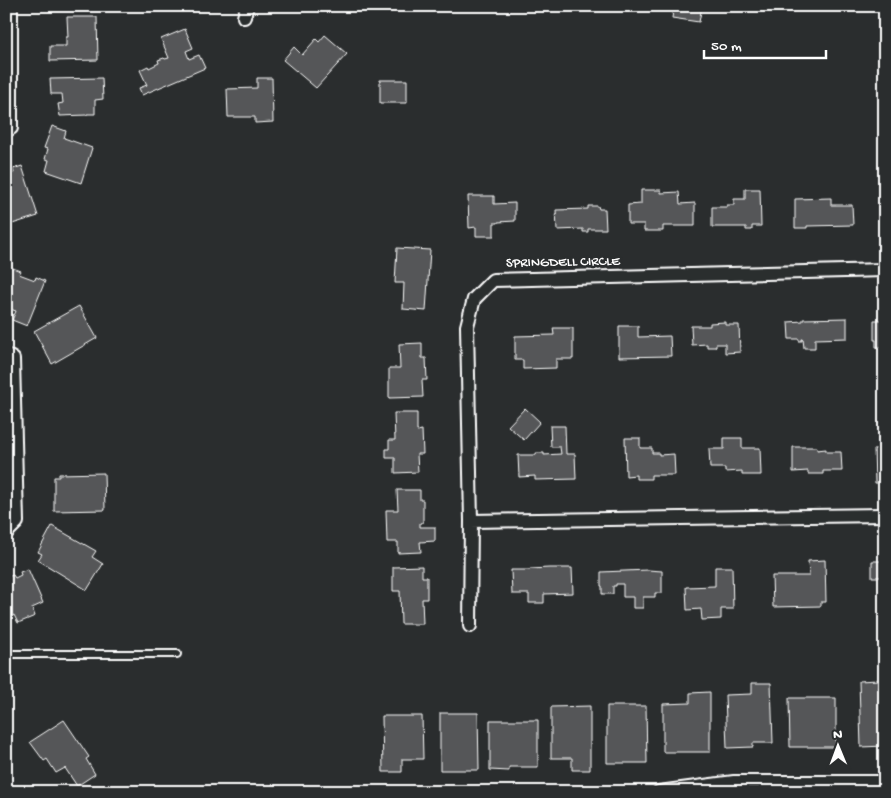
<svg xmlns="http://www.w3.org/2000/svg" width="891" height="798" viewBox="0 0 891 798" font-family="'Gochi Hand',sans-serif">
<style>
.building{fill:#555758;stroke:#fff}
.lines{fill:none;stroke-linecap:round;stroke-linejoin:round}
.lane-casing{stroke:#fff;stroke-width:10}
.street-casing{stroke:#fff;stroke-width:16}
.lane{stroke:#2a2d2e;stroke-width:6}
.street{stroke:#2a2d2e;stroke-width:12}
.labels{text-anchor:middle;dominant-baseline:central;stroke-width:5;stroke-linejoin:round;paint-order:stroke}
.street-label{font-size:14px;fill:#fff;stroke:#2a2d2e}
</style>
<rect width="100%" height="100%" fill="#2a2d2e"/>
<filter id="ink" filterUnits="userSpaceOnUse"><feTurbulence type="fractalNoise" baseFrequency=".02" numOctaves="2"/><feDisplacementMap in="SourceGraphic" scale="10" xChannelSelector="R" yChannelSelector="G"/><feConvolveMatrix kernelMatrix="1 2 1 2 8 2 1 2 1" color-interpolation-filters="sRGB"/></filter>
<g filter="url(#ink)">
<path class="building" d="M59,6h31v2l-31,1z
M674,6h28l-3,16 -27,-4z
M67,17h30l1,43 -48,1v-15h16v-9h2z
M185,29l8,19 -7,3 3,8 10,-4 6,13 -63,27 -3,-7 8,-3 -7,-15 8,-4 1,2 10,-5 -1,-3 6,-2 1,1 4,-1 -8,-19z
M325,35l22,19 -31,34 -33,-28 11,-13 8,8 14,-16 3,3z
M102,78l1,21 -8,1v14h-8v1l-27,1 -2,-12 5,-1 -1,-9h-11l-1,-15z
M257,78h15l1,44 -18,1v-6h-27l-1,-28 30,-1z
M380,80h27v23h-27z
M52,126l14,5 -2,7 28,10 -11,35 -35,-12 3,-11 -4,-1 3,-10 -4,-1z
M22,166l16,50 -29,9 -3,-9v-45h2l1,3 5,-1 -1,-4z
M745,189h15l1,37h-9v4h-6v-3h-34v-20h15v-2h7v-6h11z
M641,190h20v3l18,-1 1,12 15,-1v23h-32v5h-19v-7h-16v-19l13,-1z
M468,196h26v8l21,-1v18l-17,1v1h-4v13h-18v-9l-7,1z
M831,198v7h21l1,20 -46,1v2h-12v-29z
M588,206h10l1,3h6l1,20h-18v3h-5v-3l-26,1 -1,-20 32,-1z
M397,248l33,2 -4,61 -23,-2 1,-26h-9z
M10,267l11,4 -2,3 16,6 1,-3 9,4 -18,45 -15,-6 4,-9 -6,-2 -2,5 -2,-1v-36z
M79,306l18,32 -45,26 -18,-33z
M847,318v20l-32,1v9h-11l-1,-9h-1v2h-3v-2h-10l-1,-17 15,-1v-2z
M874,320h11v27h-9v-7h-2z
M725,322v3h14l1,27 -15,1v-9h-9v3h-9v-3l-15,1 -1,-19h19v-3z
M619,326h19v11l32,-1 1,20 -52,1z
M553,328h20v31h-17v9l-33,1v-9h-8v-24l39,-1z
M422,343v15h4l1,22h-5l1,17 -34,1v-30h11l-1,-24z
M525,408l15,14 -16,18 -16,-14z
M394,413h23v18l5,-1 1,24h-6l1,18 -23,1v-15h-9v-9h3v-9h6z
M550,426h15l1,28h9l1,25 -41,1v-4l-16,1 -1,-22h18v-2h8v2l17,-1 -1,-7h-9z
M625,438h15v10h12v5h7v2l15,-1 1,21h-24v4h-15v-4l-10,1z
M724,438h18v10h18l1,27h-19v-4l-17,1v-4h-15l-1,-19h15z
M793,447h24v3l9,-1v3h15l1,19h-19v3h-15v-3l-15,1z
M885,448v35h-10l-1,-34z
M104,473l1,37 -51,1v-34h5v-3z
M397,490h23v10h3v22l-3,1v4h15v14l-15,1 1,10 -23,1v-11h-11l-1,-32h12z
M52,526l44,25 -4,6 11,7 -16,26 -49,-30 4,-6 -4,-2z
M825,560l1,42h-5v4l-48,1 -1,-31h37l-1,-15z
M872,561h13v16h-13z
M422,566v11h5v22h-5l1,25h-22l-1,-33h-7v-24z
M715,567h17l1,42h-12v10l-19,1 -1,-11 -14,1 -1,-23 29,-1z
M549,568h23l1,25 -29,1v9h-15v-9h-17l-1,-24h19v-1z
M28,569l15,34 -11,5 3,8 -17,7 -4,-8 -8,4v-38h2l-1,-4 6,-2 2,3 6,-3 -1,-3z
M648,570l14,1v22h-7v4h-12v11h-10v-11h-10v-13h-7v2h-3v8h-11v-8h-1v-14z
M878,680v8h7v58l-24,1 -2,-66z
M752,683h19l2,60h-20v4l-26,1 -2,-53 27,-1z
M710,692v60h-47v-48l27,-1v-10z
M789,698h47v49h-46z
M590,706v64h-18v-12h-21v-51z
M607,706h39l1,57h-40z
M440,713h38l1,57h-39z
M382,716h40l1,43h-21v13h-19z
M64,720l25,37 -3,2 9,15 -18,12 -12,-18 -9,5 -9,-14 -3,2 -14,-19z
M490,720h48v47h-29v4l-19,-1z
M153,787h33v5h-33z"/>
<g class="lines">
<g class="lane-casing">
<path id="lane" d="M6,654h171"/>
</g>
<g class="street-casing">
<path id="street" d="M244,17l3,-11
M6,131l5,-3v-122
M6,355l7,4 4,163 -11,11
M471,521l414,-6
M470,626l1,-105 -4,-195 7,-27 19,-19 392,-10
M659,792l75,-10h151"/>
</g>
<use href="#lane" class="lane"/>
<use href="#street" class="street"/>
</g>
</g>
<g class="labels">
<g class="street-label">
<text transform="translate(563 263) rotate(-1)">SPRINGDELL CIRCLE</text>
</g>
</g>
<rect width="891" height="798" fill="none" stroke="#2a2d2e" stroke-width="25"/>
<rect x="12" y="12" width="866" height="773" fill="none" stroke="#fff" stroke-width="2" filter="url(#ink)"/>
<g transform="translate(838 746) rotate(359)" stroke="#2a2d2e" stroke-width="4" paint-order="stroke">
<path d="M0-4L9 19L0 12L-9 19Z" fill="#ffffff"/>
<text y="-8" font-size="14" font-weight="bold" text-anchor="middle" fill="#ffffff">N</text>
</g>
<path d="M704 50v8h122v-8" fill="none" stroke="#ffffff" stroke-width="2.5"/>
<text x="711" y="50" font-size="15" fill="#ffffff" stroke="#2a2d2e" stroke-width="4" paint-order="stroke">50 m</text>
</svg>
